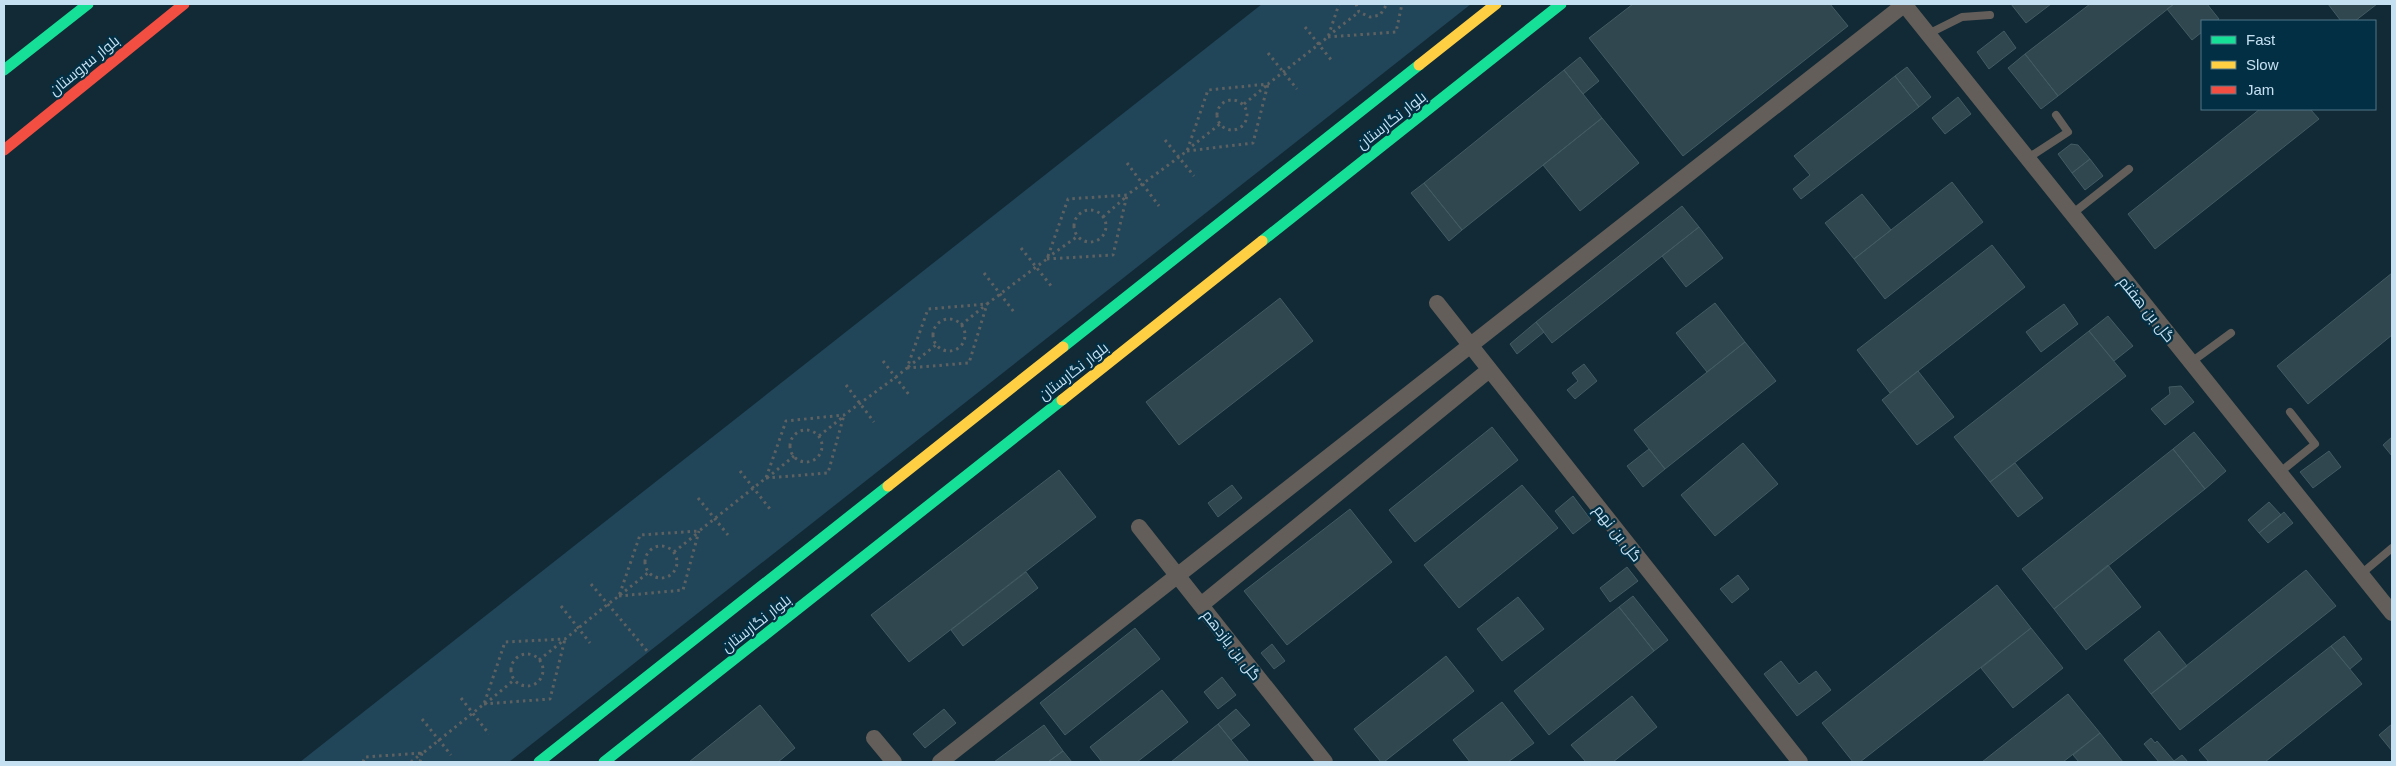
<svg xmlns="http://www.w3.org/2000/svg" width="2396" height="766" viewBox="0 0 2396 766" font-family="Arial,Cairo,sans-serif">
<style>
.green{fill:#214559}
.building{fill:#30474f;stroke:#435b63}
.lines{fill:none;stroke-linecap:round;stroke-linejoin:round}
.path{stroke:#5e6161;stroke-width:3;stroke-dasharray:2.5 4;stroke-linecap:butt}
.lane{stroke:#635e5a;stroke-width:8}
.street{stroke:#635e5a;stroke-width:16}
.fast{stroke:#16e098;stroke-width:11}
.slow{stroke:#ffcf43;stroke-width:11}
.jam{stroke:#f24e42;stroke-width:11}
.labels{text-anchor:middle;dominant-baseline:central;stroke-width:4.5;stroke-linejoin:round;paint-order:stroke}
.street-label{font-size:15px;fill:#c5e0f1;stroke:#032f44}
</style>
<rect width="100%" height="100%" fill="#122a35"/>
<path class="green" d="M1262,4h209l-962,758h-209z"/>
<path class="building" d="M1633,4h197l18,22 -165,130 -94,-118z
M2011,4h40l-25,19z
M2090,4h84l-116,92 -33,-42z
M2174,4h33l12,15 -3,2h-14v11l-10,8 -25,-31z
M2328,4h49l-22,17h-14z
M2004,31l12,17 -27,21 -12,-17z
M2025,54l33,42 -17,13 -33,-41z
M1580,57l19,24 -16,13 -19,-24z
M1907,67l24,30 -12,10 -24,-31z
M1564,70l38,48 -140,112 -38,-47z
M1895,76l24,31 -118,92 -8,-10 17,-14 -16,-19z
M1958,97l13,17 -26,20 -13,-16z
M2260,109h50l9,10 -164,130 -27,-35z
M1602,118l37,45 -59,48 -37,-46z
M2071,144l7,1 12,14 -18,14 -14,-19z
M2090,159l13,17 -18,14 -13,-17z
M1952,182l31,40 -98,77 -31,-40z
M1424,183l38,47 -13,11 -38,-48z
M1862,194l29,36 -37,29 -29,-36z
M1682,206l17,21 -147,116 -16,-21z
M1699,227l24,31 -37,29 -24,-31z
M1992,245l33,42 -135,106 -33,-43z
M2392,273v62l-84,69 -31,-38z
M1280,298l33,43 -134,104 -33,-43z
M1715,303l30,39 -38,30 -31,-39z
M2064,304l14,20 -37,28 -15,-20z
M2108,316l25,30 -19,15 -25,-30z
M1536,322l8,10 -27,22 -7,-10z
M2089,331l37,45 -136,106 -36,-45z
M1745,342l31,39 -111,88 -31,-39z
M1584,364l13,17 -22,18 -8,-9 11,-9 -6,-8z
M1918,371l36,46 -37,28 -35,-45z
M2181,386l13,16 -29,23 -14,-16 19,-15 -1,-7z
M1492,427l26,33 -103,82 -26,-32z
M2194,432l32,39 -21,18 -32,-40z
M2392,437v19l-9,-11z
M1743,443l35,41 -63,52 -34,-41z
M1649,449l16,20 -22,18 -16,-21z
M2173,449l32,40 -151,120 -32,-40z
M2329,451l12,16 -28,21 -13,-16z
M2015,463l28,35 -25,19 -28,-35z
M1059,470l37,47 -187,145 -38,-47z
M1232,485l10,13 -24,19 -10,-14z
M1522,485l36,43 -99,80 -35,-43z
M1573,496l18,24 -18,14 -18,-23z
M2269,502l12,13 -22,18 -11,-13z
M1350,509l42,53 -105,83 -43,-54z
M2284,512l9,11 -25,20 -9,-10z
M2108,565l33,42 -55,43 -32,-41z
M1627,567l11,14 -28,21 -10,-14z
M2306,570l30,36 -156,124 -29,-36z
M1026,572l12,16 -75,58 -12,-16z
M1738,575l11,14 -17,14 -12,-14z
M1997,585l34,43 -171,134h-7l-31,-39z
M1633,596l35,44 -14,11 -35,-44z
M1518,597l26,32 -42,32 -25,-32z
M1619,607l35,44 -105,84 -35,-44z
M1135,628l25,31 -95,76 -25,-32z
M2031,628l32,40 -50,40 -32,-40z
M2159,631l28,35 -36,28 -27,-34z
M2344,636l18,23 -12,10 -19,-23z
M1272,644l13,17 -11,8 -13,-16z
M2331,646l31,38 -97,78h-56l-10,-12z
M1446,656l28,35 -90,71h-3l-27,-33z
M1781,661l18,23 17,-13 15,19 -34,26 -33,-42z
M1222,677l14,18 -18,14 -14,-17z
M1162,690l26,32 -51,40h-35l-12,-15z
M2068,694l32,39 -37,29h-81z
M1632,696l25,31 -44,35h-27l-15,-17z
M1502,702l32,41 -26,19h-38l-17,-22z
M760,705l35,43 -17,14h-89z
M944,709l12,14 -31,25 -12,-14z
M1236,709l14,16 -19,15 -13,-16z
M1218,724l31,38h-78z
M2392,724v27l-13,-16z
M1044,725l19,26 -15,11h-54z
M2100,733l23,29h-44l-6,-7z
M2151,738l4,5 2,-2 17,20 -15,1 -15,-18z
M1063,751l9,11h-24z
M2182,755l6,7h-15l1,-1z"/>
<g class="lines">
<path class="path" d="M1356,4l3,8 11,5 10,-2 7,-11
M1305,27l27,34
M1328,36l31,-24
M1328,37l68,-5 6,-28
M1268,53l29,36
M1217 115a15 15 0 1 1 30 0a15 15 0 1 1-30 0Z
M1244,104l22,-18
M1165,140l29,36
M1187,150l33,-26
M1187,151l66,-8 15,-59
M1127,163l32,43
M1074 226a16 16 0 1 1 32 0a16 16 0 1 1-32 0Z
M1103,217l24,-21
M1021,248l31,39
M1047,258l31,-22
M1047,259l66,-4 14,-60
M984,273l30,39
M933 335a16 16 0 1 1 32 0a16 16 0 1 1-32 0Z
M961,325l26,-21
M883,361l27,35
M908,367l28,-22
M907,368l62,-5 18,-59
M846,385l28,37
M790 446a16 16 0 1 1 32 0a16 16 0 1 1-32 0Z
M819,436l25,-20
M740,471l30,38
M766,478l62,-5 16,-58
M767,478l27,-22
M698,498l30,37
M645 562a16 16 0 1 1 32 0a16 16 0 1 1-32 0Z
M674,552l25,-20
M591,584l57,68
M620,595l29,-23
M619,596l64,-6 16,-59
M561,606l29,37
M511 670a16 16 0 1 1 32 0a16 16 0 1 1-32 0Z
M539,660l25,-20
M461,698l28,36
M484,704l66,-5 15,-60
M485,704l29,-24
M422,719l29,36
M363,762l2,-5 58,-4 61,-49 21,-62 60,-3 43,-35 11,-8 21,-61 59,-4 67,-53 20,-57 58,-6 52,-38 11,-9 21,-59 59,-5 49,-37 11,-8 21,-60 59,-4 40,-29 20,-15 21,-61 60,-6 60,-47 11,-33
M411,762l11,-9
M420,762l2,-9"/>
<path class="lane" d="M1928,34l34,-17 28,-2
M2028,158l40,-26 -12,-17
M2072,214l57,-45
M2190,363l41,-30
M2279,473l36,-29 -25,-32
M2361,574l31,-26"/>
<path class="street" d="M1904,4l488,609
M1437,303l363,459
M1139,527l186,235
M1201,605l288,-235
M874,738l20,24
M940,762l965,-758"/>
<path class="fast" d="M4,70l84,-66
M1262,241l299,-237
M1063,347l356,-282
M539,762l349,-276
M604,762l458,-362"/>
<path class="slow" d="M1419,65l77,-61
M1062,400l200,-159
M888,486l175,-139"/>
<path class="jam" d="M4,150l180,-146"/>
</g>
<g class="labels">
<g class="street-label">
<text transform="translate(84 65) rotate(-39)">بلوار سروستان</text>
<text transform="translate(1391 120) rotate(-38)">بلوار نگارستان</text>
<text transform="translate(2147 309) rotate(51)">گل بن هفتم</text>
<text transform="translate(1073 371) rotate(-38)">بلوار نگارستان</text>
<text transform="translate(1618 533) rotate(52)">گل بن نهم</text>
<text transform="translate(756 623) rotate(-38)">بلوار نگارستان</text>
<text transform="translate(1232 645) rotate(52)">گل بن یازدهم</text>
</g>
</g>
<rect width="2396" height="766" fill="none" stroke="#c5e0f1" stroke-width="10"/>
<rect x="2201" y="20" width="175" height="90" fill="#032f44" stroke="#517689"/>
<rect x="2211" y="36" width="25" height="8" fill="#16e098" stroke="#517689"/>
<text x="2246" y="45" font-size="15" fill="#c5e0f1">Fast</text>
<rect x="2211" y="61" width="25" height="8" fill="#ffcf43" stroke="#517689"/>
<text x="2246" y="70" font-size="15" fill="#c5e0f1">Slow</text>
<rect x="2211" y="86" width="25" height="8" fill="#f24e42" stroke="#517689"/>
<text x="2246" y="95" font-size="15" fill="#c5e0f1">Jam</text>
</svg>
